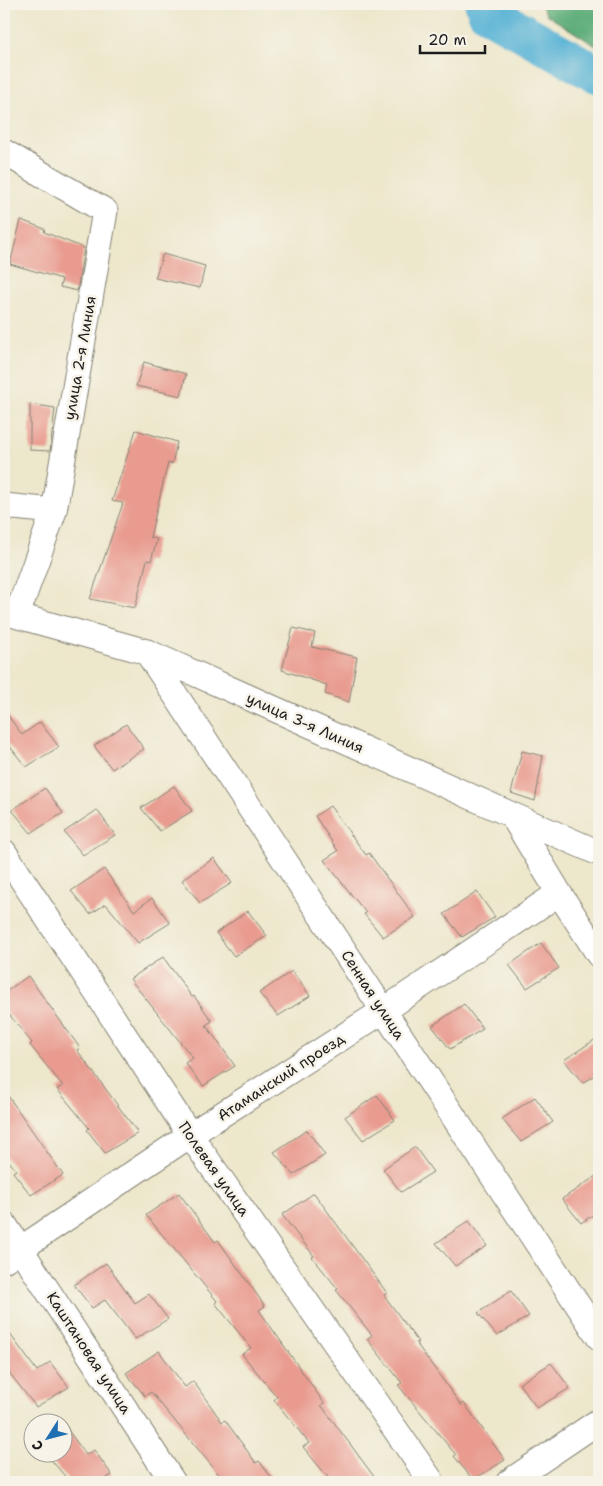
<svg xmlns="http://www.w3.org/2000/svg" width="603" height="1486" viewBox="0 0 603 1486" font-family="'Shantell Sans',sans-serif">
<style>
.forest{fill:#5dad79;stroke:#3c644a}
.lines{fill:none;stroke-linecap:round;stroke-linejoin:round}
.river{stroke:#57b2d5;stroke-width:39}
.building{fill:#e99b90}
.minor-casing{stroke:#848274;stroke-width:27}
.minor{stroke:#fff;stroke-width:25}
.labels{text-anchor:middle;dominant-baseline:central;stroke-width:5;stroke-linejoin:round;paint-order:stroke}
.street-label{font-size:15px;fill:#1c1c1c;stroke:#f7f3e8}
</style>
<rect width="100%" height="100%" fill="#f7f3e8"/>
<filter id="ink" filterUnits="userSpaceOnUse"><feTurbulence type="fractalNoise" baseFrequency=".02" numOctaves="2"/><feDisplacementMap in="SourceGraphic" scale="10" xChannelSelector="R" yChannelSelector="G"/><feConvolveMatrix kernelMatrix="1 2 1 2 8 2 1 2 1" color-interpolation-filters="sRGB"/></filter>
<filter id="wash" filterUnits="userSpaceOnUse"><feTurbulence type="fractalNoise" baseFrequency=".0096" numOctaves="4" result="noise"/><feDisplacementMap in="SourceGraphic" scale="20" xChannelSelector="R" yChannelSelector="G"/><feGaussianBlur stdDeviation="1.12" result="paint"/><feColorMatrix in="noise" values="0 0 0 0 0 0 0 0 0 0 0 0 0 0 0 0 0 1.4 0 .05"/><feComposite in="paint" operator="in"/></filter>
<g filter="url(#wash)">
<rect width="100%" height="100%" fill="#ede7cc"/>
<path class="forest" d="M540,4h59v44l-52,-33z"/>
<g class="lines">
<path class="river" d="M484,4l3,8 106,60 6,2"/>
</g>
<g id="blocks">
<path class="building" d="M21,220l24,9 -1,3 40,16 -7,43 -17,-4 2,-8 -52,-15z
M163,254l42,12 -5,22 -45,-10z
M144,362l42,12 -5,22 -45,-10z
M30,404l25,4 -5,43 -20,-1z
M136,430l41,12 -5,22 -4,-1 -18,74 7,2 -6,22 -4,-1 -12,48 -45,-9 33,-96 -11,-2z
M293,628l22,5 -3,14 45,10 -8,45 -24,-8 2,-9 -45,-15z
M4,710l18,25 18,-13 19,25 -33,20 -22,-28z
M126,724l18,25 -32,20 -18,-23z
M522,751l21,5 -8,45 -24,-8z
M174,786l18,25 -32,20 -19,-23z
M45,788l18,25 -32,20 -19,-23z
M330,806l36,49 3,-2 46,64 -32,20 -19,-23 2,-1 -42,-53 14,-9 -23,-35z
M97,810l18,25 -32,20 -19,-23z
M214,858l18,25 -32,20 -18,-23z
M104,869l30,42 18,-13 18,25 -32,20 -32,-39 -16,10 -19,-23z
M477,892l18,25 -33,20 -18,-23z
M248,911l19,25 -33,20 -18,-23z
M541,943l18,25 -32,20 -18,-23z
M163,957l29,40 2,-1 18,25 -6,4 29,41 -32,20 -18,-23 8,-5 -63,-79z
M292,971l18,25 -32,20 -19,-23z
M28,976l52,72 -3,2 61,83 -33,20 -18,-23 2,-2 -32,-39 6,-3 -33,-41 2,-2 -28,-35v-15z
M464,1004l19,25 -33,20 -18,-23z
M599,1037v36l-16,10 -19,-23z
M4,1090l59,85 -32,20 -18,-23 3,-2 -12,-15z
M377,1095l18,25 -32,20 -18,-23z
M535,1097l18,25 -32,20 -19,-23z
M307,1130l18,25 -32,20 -19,-23z
M415,1147l18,25 -32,20 -18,-23z
M599,1174v37l-18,12 -19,-24z
M179,1193l36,49 3,-2 47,66 -6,4 65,93 -3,2 57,77h-46l-29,-35 6,-4 -35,-43 3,-3 -35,-43 9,-6 -36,-45 2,-2 -71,-86z
M314,1193l73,100 -3,2 34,47 -2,1 45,62 3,-2 41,57 -32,20 -19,-24 2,-1 -58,-70 4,-2 -35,-44 5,-4 -36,-45 2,-1 -26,-32 2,-1 -32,-41z
M469,1221l18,25 -32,20 -19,-23z
M106,1263l29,40 14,-9 19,25 -33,20 -30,-39 -13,8 -18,-23z
M511,1291l18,25 -32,20 -19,-23z
M4,1326l33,45 13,-9 19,25 -33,20 -32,-41z
M159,1351l26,36 8,-6 29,41 3,-2 31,43 3,-2 16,21h-50l-74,-90 -6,4 -19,-23z
M551,1363l19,25 -33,20 -18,-24z
M60,1419l26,36 8,-5 18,25 -12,7h-30l-24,-28h16v-30h-9z"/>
</g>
</g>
<g filter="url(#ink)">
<use href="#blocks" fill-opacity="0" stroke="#848274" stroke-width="1"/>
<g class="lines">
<g class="minor-casing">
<path id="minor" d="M4,152l101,59 -51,300 -37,104
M4,506l50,5
M4,612l143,40 365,163 87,38
M147,652l452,685
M512,815l47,78 40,62
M4,852l186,283 242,347
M4,1224l169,258
M4,1260l186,-125 193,-124 176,-118
M509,1482l90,-61"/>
</g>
<use href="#minor" class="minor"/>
</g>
</g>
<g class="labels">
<g class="street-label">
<text transform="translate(80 358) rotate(-80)">улица 2-я Линия</text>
<text transform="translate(305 723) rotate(24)">улица 3-я Линия</text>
<text transform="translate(373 995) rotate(57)">Сенная улица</text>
<text transform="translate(281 1077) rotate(-33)">Атаманский проезд</text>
<text transform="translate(214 1169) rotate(55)">Полевая улица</text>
<text transform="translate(89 1353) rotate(57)">Каштановая улица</text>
</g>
</g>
<rect width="603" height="1486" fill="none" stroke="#f7f3e8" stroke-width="20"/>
<g transform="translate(48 1438) rotate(234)"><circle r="24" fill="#f7f3e8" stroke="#9f9d96"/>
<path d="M0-4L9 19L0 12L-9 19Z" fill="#1f6fb2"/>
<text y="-8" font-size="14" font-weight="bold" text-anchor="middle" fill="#1c1c1c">С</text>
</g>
<path d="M420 45v8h65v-8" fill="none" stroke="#1c1c1c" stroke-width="2.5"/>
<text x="428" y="45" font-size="15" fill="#1c1c1c" stroke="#f7f3e8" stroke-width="4" paint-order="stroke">20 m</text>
</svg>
